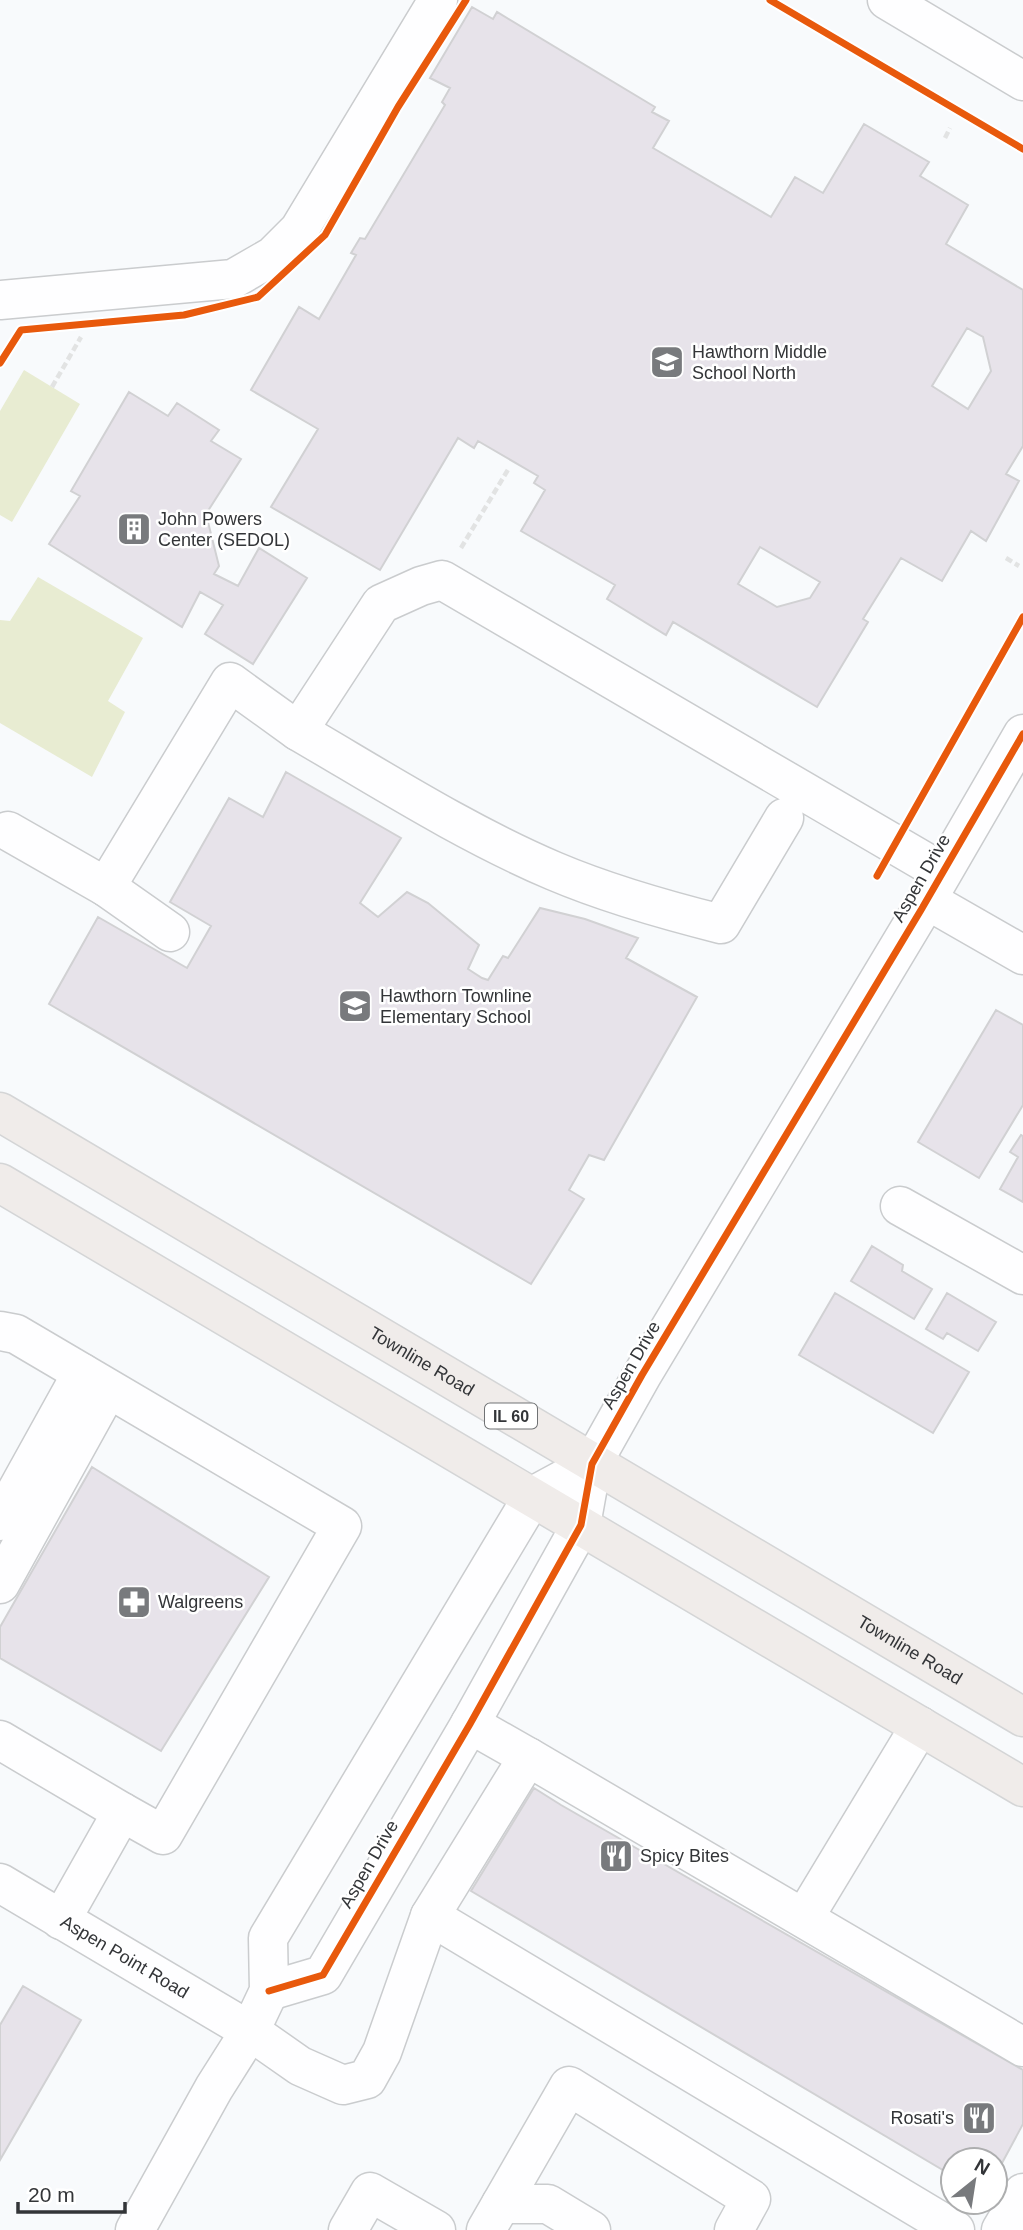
<svg xmlns="http://www.w3.org/2000/svg" width="1023" height="2230" viewBox="0 0 1023 2230" font-family="Helvetica,sans-serif">
<style>
.green{fill:#e8ecd2}
.building{fill:#e7e3ea;stroke:#d1d1d3;stroke-width:2;fill-rule:evenodd}
.lines{fill:none;stroke-linecap:round;stroke-linejoin:round}
.minor-casing{stroke:#caccce;stroke-width:41}
.major-casing{stroke:#d4d5d6;stroke-width:41}
.path{stroke:#e2e3e3;stroke-width:4.5;stroke-dasharray:7 3.5;stroke-linecap:butt}
.minor{stroke:#fefeff;stroke-width:38}
.major{stroke:#f0ecea;stroke-width:38}
.cycleway-casing{stroke:#fff;stroke-width:11}
.cycleway{stroke:#e8590c;stroke-width:7}
.labels{text-anchor:middle;dominant-baseline:central;stroke-width:5;stroke-linejoin:round;paint-order:stroke}
.shield{fill:#fff;stroke:#707274;stroke-width:2}
.shield-label{font-size:16px;font-weight:bold;fill:#333538}
.poi-label{font-size:18px;fill:#333538;stroke:#fff;text-anchor:start}
.street-label{font-size:18px;fill:#333538;stroke:#fff}
</style>
<rect width="100%" height="100%" fill="#f8fafc"/>
<path class="green" d="M24,370l56,34 -68,118 -12,-7v-104z
M38,577l105,61 -35,63 17,11 -33,65 -92,-54v-103l10,1z"/>
<path class="building" d="M472,7l21,12 4,-7 158,95 -3,5 17,9 -16,27 118,69 24,-40 28,16 41,-69 65,38 -9,14 48,29 -22,39 77,46v156l-17,28 13,7 -33,60 -15,-10 -29,50 -41,-23 -38,61 5,3 -51,85 -144,-85 -7,13 -59,-36 8,-14 -94,-54 24,-41 -11,-7 4,-7 -60,-35 -4,7 -16,-10 -78,132 -109,-63 47,-78 -67,-39 48,-83 20,12 37,-64 -5,-2 9,-15 5,1 80,-134 -3,-3 8,-14 -20,-10zM967,328l16,9 8,34 -23,38 -36,-23zM760,547l60,35 -10,16 -33,9 -39,-23z
M129,392l39,24 9,-13 42,27 -8,11 30,18 -35,55 13,52 -5,8 24,12 21,-38 48,30 -54,86 -48,-30 18,-29 -23,-13 -18,35 -133,-83 31,-48 -9,-5z
M286,772l115,66 -41,65 18,14 29,-25 21,11 51,42 -11,24 14,9 6,2 15,-24 5,2 32,-50 45,11 53,19 -12,20 71,39 -93,163 -15,-5 -20,35 15,9 -53,85 -482,-280 49,-87 89,51 24,-42 -41,-24 59,-104 34,19z
M996,1010l27,15v80l-44,73 -61,-36z
M1021,1135l2,1v66l-23,-13 18,-32 -8,-5z
M872,1246l31,19 -1,6 30,18 -18,30 -63,-38z
M835,1293l134,79 -36,61 -134,-78z
M947,1293l49,29 -18,29 -31,-18 -4,6 -17,-10z
M92,1467l177,110 -108,174 -161,-93v-31z
M534,1788l27,17 462,265v54l-28,52v-16h-42v16l-482,-285z
M23,1986l58,34 -81,140v-135z"/>
<g class="lines">
<g class="minor-casing">
<g id="minor">
<path d="M887,0l136,81"/>
<path d="M0,300l233,-21 40,-23 26,-26 139,-230"/>
<path d="M784,818l-63,106c-56,-14 -113,-30 -167,-53 -89,-38 -172,-91 -256,-140l83,-127 40,-18 21,-6 500,292"/>
<path d="M8,831l98,56 64,45"/>
<path d="M106,887l124,-205 68,49"/>
<path d="M927,900l96,55"/>
<path d="M900,1206l123,69"/>
<path d="M0,1331l16,3 326,192 -179,309 -41,-23"/>
<path d="M0,1521l82,-148"/>
<path d="M0,1584l108,-195"/>
<path d="M0,1740l122,72 -61,108"/>
<path d="M528,1757l495,290"/>
<path id="s1" d="M0,1883l250,148 50,35 43,19 24,-6 15,-27 48,-136 98,-159 -58,-33"/>
<path d="M430,1916l525,314"/>
<path d="M804,1918l116,-192"/>
<path d="M269,1991l54,-16 147,-251 111,-199 11,-61 50,-89 279,-465 102,-176"/>
<path d="M501,2204h47l43,26"/>
<path d="M135,2230l79,-142 36,-57 19,-40 -1,-53 265,-442 59,-32"/>
<path d="M348,2230l22,-38 66,38"/>
<path d="M486,2230l83,-144 182,113 -17,31"/>
<path d="M1001,2230l22,-37"/>
</g>
</g>
<g class="major-casing">
<g id="major">
<path id="s2" d="M0,1112l1023,605"/>
<path d="M0,1183l1023,604"/>
</g>
</g>
<path class="path" d="M945,138l5,-10
M52,387l29,-50
M461,548l48,-80
M1006,558l13,8"/>
<use href="#minor" class="minor"/>
<use href="#major" class="major"/>
<g class="cycleway-casing">
<path id="cycleway" d="M770,0l253,149
M0,363l21,-33 163,-15 74,-18 67,-62 73,-128 68,-107
M877,876l146,-259
M269,1991l54,-16 147,-251 111,-199 11,-61 50,-89 279,-465 102,-176"/>
</g>
<use href="#cycleway" class="cycleway"/>
</g>
<defs>
<g id="school-square" transform="scale(1.75)"><rect x="-9" y="-9" width="18" height="18" rx="4" fill="#787a7d" stroke="#fff"/><path d="M0-5L7-2L0 1L-7-2ZM-4 1L0 2.5L4 1V4Q0 6-4 4Z" fill="#fff"/></g>
<g id="building-square" transform="scale(1.75)"><rect x="-9" y="-9" width="18" height="18" rx="4" fill="#787a7d" stroke="#fff"/><path d="M-4-6H4V6H1V3H-1V6H-4ZM-2.5-4.3h1.7v1.8h-1.7ZM.8-4.3h1.7v1.8H.8ZM-2.5-1h1.7V.8h-1.7ZM.8-1h1.7V.8H.8Z" fill="#fff"/></g>
<g id="pharmacy-square" transform="scale(1.75)"><rect x="-9" y="-9" width="18" height="18" rx="4" fill="#787a7d" stroke="#fff"/><path d="M-2-6h4v4h4v4h-4v4h-4v-4h-4v-4h4Z" fill="#fff"/></g>
<g id="restaurant-square" transform="scale(1.75)"><rect x="-9" y="-9" width="18" height="18" rx="4" fill="#787a7d" stroke="#fff"/><path d="M-5-6h1v4h1v-4h1v4h1v-4h1v5L-1.5 .5V6h-2V.5L-5-1ZM5-6V6H3V1.5H1.5Q1.5-4 5-6Z" fill="#fff"/></g>
</defs>
<g fill-rule="evenodd">
<use href="#school-square" x="667" y="362"/>
<use href="#building-square" x="134" y="529"/>
<use href="#school-square" x="355" y="1006"/>
<use href="#pharmacy-square" x="134" y="1602"/>
<use href="#restaurant-square" x="616" y="1856"/>
<use href="#restaurant-square" x="979" y="2118"/>
</g>
<g class="labels">
<rect class="shield" x="485" y="1403.5" width="52" height="25" rx="5"/>
<g class="shield-label">
<text x="511" y="1416">IL 60</text>
</g>
<g class="poi-label">
<text x="692" y="352">Hawthorn Middle<tspan x="692" dy="21">School North</tspan></text>
<text x="158" y="519">John Powers<tspan x="158" dy="21">Center (SEDOL)</tspan></text>
<text x="380" y="996">Hawthorn Townline<tspan x="380" dy="21">Elementary School</tspan></text>
<text x="158" y="1602">Walgreens</text>
<text x="640" y="1856">Spicy Bites</text>
<text x="954" y="2118" text-anchor="end">Rosati's</text>
</g>
<g class="street-label">
<text transform="translate(921 878) rotate(-60)">Aspen Drive</text>
<text stroke="none"><textPath href="#s2" startOffset="490">Townline Road</textPath></text>
<text transform="translate(631 1365) rotate(-60)">Aspen Drive</text>
<text stroke="none"><textPath href="#s2" startOffset="1057">Townline Road</textPath></text>
<text transform="translate(369 1864) rotate(-60)">Aspen Drive</text>
<text stroke="none"><textPath href="#s1" startOffset="145">Aspen Point Road</textPath></text>
</g>
</g>
<g transform="translate(974 2181) rotate(30)"><circle r="33" fill="#ffffff" stroke="#adaeaf" stroke-width="2"/>
<path d="M0-5L12 26L0 18L-12 26Z" fill="#787a7d"/>
<text y="-10" font-size="19" font-weight="bold" text-anchor="middle" fill="#333538">N</text>
</g>
<path d="M18 2202v10h107v-10" fill="none" stroke="#333538" stroke-width="3.5"/>
<text x="28" y="2202" font-size="21" fill="#333538" stroke="#ffffff" stroke-width="5" paint-order="stroke">20 m</text>
</svg>
